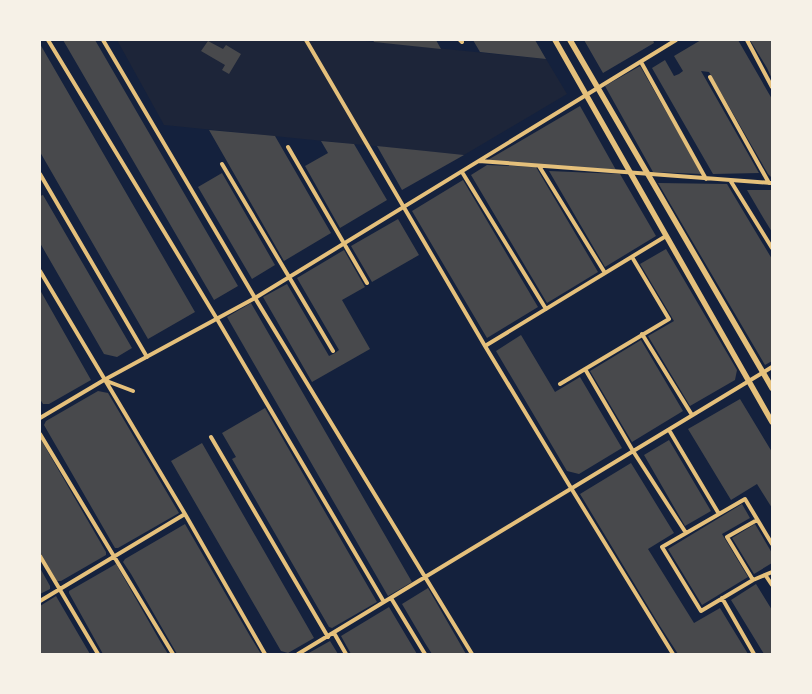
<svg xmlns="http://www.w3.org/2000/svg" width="812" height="694" viewBox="0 0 812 694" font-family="Barlow,sans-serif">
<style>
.green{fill:#1d2539}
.building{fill:#48494c}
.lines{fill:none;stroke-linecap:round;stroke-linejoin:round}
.minor{stroke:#e5c07b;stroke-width:4}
.secondary{stroke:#e5c07b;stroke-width:5.5}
</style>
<rect width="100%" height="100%" fill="#14213d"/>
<path class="green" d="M117,40h239l190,19 21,35 -103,61 -300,-30z"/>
<path class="building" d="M63,40h32l143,246 -24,14z
M373,40h63l5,9 -67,-7z
M473,40h62l11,19 -66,-7z
M584,40h69l1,3 -51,30z
M701,40h37l34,59v79l-4,-4 -59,-102 -8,-1 58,102 -46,1 -61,-106 13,-8 9,16 5,-2 4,-3 -9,-15z
M750,40h22v39l-5,-11z
M208,41l15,8 3,-4 15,9 -12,20 -7,-4 3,-5 -24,-14z
M40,44l155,268 -47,27 -108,-187z
M640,66l62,108 -49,-2 -48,-86z
M580,106l36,64 -130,-9z
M209,130l66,6 56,97 -47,28z
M321,141l33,3 33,56 -47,28 -35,-62 23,-13z
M377,146l49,5 38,4 -62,35z
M487,165l49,2 62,105 -51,31 -76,-128z
M549,171l71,3 36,62 -51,31z
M222,173l53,92 -23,14 -54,-92z
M463,180l75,127 -51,31 -75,-127z
M658,183l69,1 45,75v102l-7,4z
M747,190h25v42l-11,-18z
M43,195l89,153 -15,9 -13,-3 -64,-111v-47z
M398,219l21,36 -47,27 -21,-36z
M666,249l71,121 -2,10 -45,26 -42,-70 26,-15 -34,-57z
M344,250l21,37 -23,13 28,49 -58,33 -49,-85 24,-13 42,72 6,-3 4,-3 -42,-72z
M40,290l51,90 -42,24h-6l-3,-5z
M251,303l161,279 -24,14 -161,-279z
M521,335l34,57 25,-15 42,71 -43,26 -12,-3 -71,-120z
M641,340l42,71 -51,31 -42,-71z
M98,391l10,2 71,120 -61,35h-3l-71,-123 2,-4z
M740,399l32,53v56l-15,-24 -26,16 -43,-71z
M265,408l112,194 -45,26 -3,-1 -97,-168 4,-2 -14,-24z
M40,438l66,114v3l-45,26h-4l-17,-29z
M669,440l42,71 -26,15 -41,-71z
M202,443l112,195 -26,15 -7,-2 -110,-190z
M631,463l43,70 -26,16 36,58 10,16 26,-15 28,46h-70l-20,-31 -78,-129z
M742,504l8,14 -28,16 26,43 -46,28 -34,-56z
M185,524l65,112 11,18h-84l-46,-80 -8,-12 2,-3z
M755,524l17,29v10l-18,11 -22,-36z
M116,564l44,77 8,13h-65l-34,-61v-2z
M40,568l10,18v3l-10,5z
M756,584l16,26v44h-8l-33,-54z
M428,588l23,40 15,26h-34l-7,-11 -23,-39z
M56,596l7,12 27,46h-50v-48z
M389,607l28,47h-66l-10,-18z
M330,641l8,13h-31z"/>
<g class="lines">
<path class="minor" d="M48,40l169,279 167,283
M103,40l152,258 217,356
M306,40l179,306 86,142 102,166
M460,40l2,2
M747,40l25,47
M641,62l65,117
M710,77l59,106
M288,147l79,136
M479,161l293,22
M222,164l111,187
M539,166l66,107
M462,172l84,137
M40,174l107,183
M730,180l42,68
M40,271l145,243 80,140
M642,334l50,81
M485,346l181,-110
M585,369l48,82 53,82
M104,380l29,11
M560,384l109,-65 -37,-62
M40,418l64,-38 151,-82 421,-258
M669,430l50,84
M40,434l133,220
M211,437l117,200
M772,544l-27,-45 -83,48 39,64 52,-31 19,-8
M40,556l58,98
M766,576l6,9
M753,580l-26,-43 30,-17
M391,598l34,56
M722,598l32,56
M40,601l145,-87
M334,633l12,21
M298,654l474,-287"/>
<path class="secondary" d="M555,40l217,382
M570,40l202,348"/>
</g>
<rect width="812" height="694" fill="none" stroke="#f6f1e7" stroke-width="82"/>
</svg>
